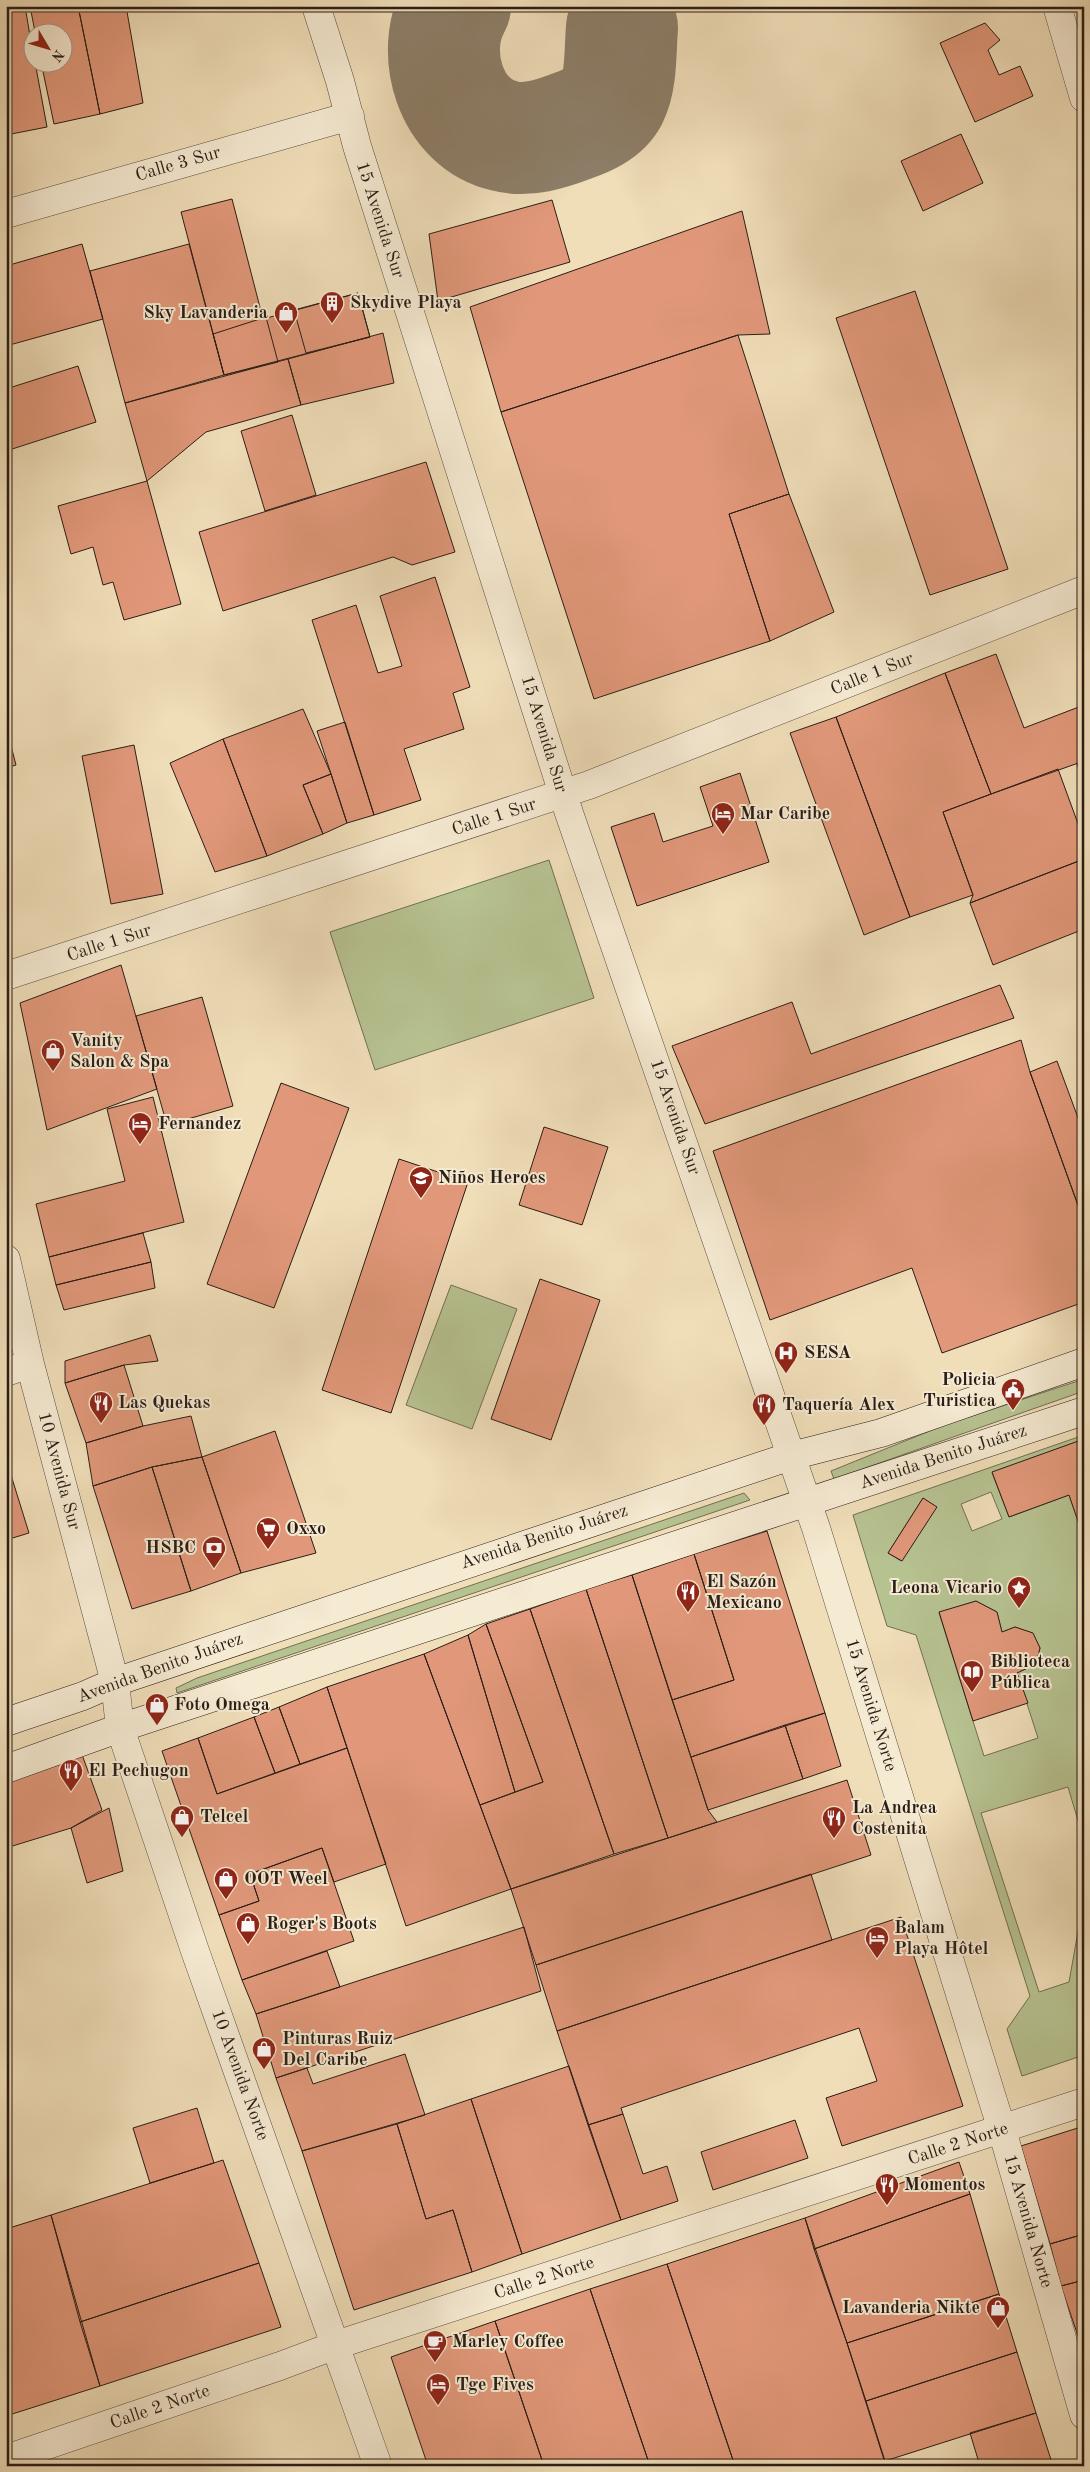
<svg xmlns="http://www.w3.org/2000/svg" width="1090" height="2472" viewBox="0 0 1090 2472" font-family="'Old Standard TT',serif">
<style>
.green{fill:#b7c291;stroke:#707054;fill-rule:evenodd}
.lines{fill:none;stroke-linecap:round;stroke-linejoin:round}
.taxiway{stroke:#8d7e68;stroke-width:112}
.building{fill:#e1987a;stroke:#2a1d16}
.street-casing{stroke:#5c4d3f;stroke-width:29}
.secondary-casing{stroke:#2a1d16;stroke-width:29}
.street{stroke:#f5ead2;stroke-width:28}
.secondary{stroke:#f5ead2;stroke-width:28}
.labels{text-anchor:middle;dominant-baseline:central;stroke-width:4;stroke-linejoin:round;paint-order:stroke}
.street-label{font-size:18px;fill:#2a1d16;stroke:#f5ead2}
.poi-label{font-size:18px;font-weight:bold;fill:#2a1d16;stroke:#f5ead2;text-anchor:start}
</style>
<rect width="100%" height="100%" fill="#f0deb9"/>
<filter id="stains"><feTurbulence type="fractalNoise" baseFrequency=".004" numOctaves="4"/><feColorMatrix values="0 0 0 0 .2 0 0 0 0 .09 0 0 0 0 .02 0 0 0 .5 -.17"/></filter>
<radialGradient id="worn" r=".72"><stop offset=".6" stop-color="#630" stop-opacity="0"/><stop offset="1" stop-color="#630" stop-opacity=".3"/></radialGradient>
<path class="green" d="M549,860l45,138 -219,72 -45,-138z
M451,1285l66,24 -45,120 -66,-24z
M1084,1379v12l-250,88 -3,-8 111,-45z
M1084,1435v4l-92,34 17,44 60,-22 13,37h2v309l-16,-54 -87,26 58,179 30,-10 15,-84v157l-62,21 -15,-47 23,-33 -114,-361 -29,-9 -34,-111zM991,1492l11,27 -30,12 -11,-27zM923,1498l13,9 -35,54 -13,-8zM976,1601l21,11 5,20 13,-5 17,6 8,15 -4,16 -19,9 21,65 -54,18 -45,-143z
M744,1493l6,7 -573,193 -1,-5 21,-10z"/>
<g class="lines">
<path class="taxiway" d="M455,6c-26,46 -5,118 50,130 21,6 46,-2 67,-10 14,-5 32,-12 40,-27 10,-20 8,-50 10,-71"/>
</g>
<path class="building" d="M25,6l7,42v14h3l12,65 -41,8v-125z
M30,6h48l22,108 -46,10 -13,-62h21v-30h-27z
M78,6h48l17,97 -43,11z
M985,23l15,17 -12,10 11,25 21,-9 13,30 -58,26 -35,-79z
M961,134l22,49 -60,28 -22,-50z
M232,199l31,120 95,-26 12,44 -146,38 -43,-163z
M552,200l18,62 -132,39 -9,-67z
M742,211l28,123 -32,1 -237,77 -31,-105z
M82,244l21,75 -97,27v-80z
M189,244l35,131 -99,28 -35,-132z
M915,291l93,278 -78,26 -94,-277z
M358,293l12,44 -64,16 -12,-43z
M266,317l12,45 -54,13 -11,-41z
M383,333l11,50 -93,22 -13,-46z
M738,335l51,159 -60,20 41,127 -176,58 -93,-287z
M288,359l13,46 -95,27 -59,49 -22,-78z
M78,366l18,56 -90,29v-62z
M292,415l24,80 -51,16 -24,-80z
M426,462l29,90 -43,13 -19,-8 -170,54 -24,-79z
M147,481l34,123 -57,16 -11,-38 -10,3 -10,-38 -22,7 -13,-48z
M789,494l45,118 -64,29 -41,-127z
M435,577l35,110 -17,6 11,36 -60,20 17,51 -47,15 -62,-195 44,-15 22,68 24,-7 -22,-70z
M996,654l28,74 60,-23v56l-93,33 -46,-121z
M945,673l46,121 -48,18 30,83 -63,22 -74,-200z
M303,709l28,65 -28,11 20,49 -56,22 -44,-117z
M836,717l74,200 -46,18 -74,-202z
M345,722l29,93 -27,8 -30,-92z
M223,739l44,117 -52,16 -45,-109z
M10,742l6,23 -10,3v-25z
M134,745l29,149 -52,10 -29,-148z
M1084,761v22l-7,-19z
M1058,769l26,71v19l-114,44 3,-8 -30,-83z
M740,773l29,89 -132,44 -26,-79 43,-14 9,29 50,-16 -13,-39z
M331,774l16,49 -24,11 -20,-49z
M1084,859v70l-91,36 -23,-62z
M121,965l36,124 -110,41 -27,-127z
M1000,985l14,33 -309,106 -33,-78 120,-44 19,52z
M202,997l31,109 -66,19 -31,-109z
M1021,1040l9,32 54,150v80l-142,51 -30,-85 -142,52 -57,-169z
M1057,1061l27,73v88l-54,-150z
M281,1083l68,25 -75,200 -67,-24z
M153,1097l31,125 -135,35 -13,-53 89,-23 -18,-72z
M544,1127l64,20 -26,78 -63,-20z
M399,1159l69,23 -77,231 -69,-23z
M143,1233l8,29 -95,23 -7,-28z
M151,1262l4,26 -91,22 -8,-25z
M540,1279l60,21 -49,140 -60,-21z
M150,1335l8,26 -34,4 -59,18v-22z
M124,1365l19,61 -57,17 -21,-60z
M191,1416l11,41 -50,10 -59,19 -7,-43 57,-17z
M275,1431l41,122 -75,20 -39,-116z
M1084,1439v93l-2,1 -13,-38 -60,22 -17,-45z
M202,1457l39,116 -50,18 -39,-124z
M6,1459l23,74 -23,7z
M152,1467l39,124 -59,18 -39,-123z
M923,1498l14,9 -35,54 -14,-8z
M767,1531l58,182 -134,44 -19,-57 62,-20 -40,-126z
M694,1554l40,126 -62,20 -40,-125z
M632,1575l76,235 9,12 -49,16 -82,-249z
M586,1589l82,249 -54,16 -84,-245z
M976,1601l21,11 5,20 13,-5 18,6 7,15 -4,16 -19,9 11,30 -55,18 -34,-109z
M530,1609l84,245 -103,35 -31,-84 63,-23 -57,-158z
M486,1624l57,158 -28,10 -47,-157z
M468,1635l47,157 -35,13 -56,-151z
M424,1654l87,235 -105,37 -79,-239z
M327,1687l20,61 -47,16 -21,-57z
M279,1707l21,57 -25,9 -21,-56z
M825,1713l16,53 -38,13 -18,-54z
M254,1717l21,56 -58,21 -19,-56z
M785,1725l18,54 -95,31 -17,-53z
M198,1738l19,56 130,-46 39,116 -52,18 -12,-34 -72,26 9,27 -40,14 -57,-164z
M80,1749l22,61 -31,18 -65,20v-71z
M847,1780l24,75 -335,110 -25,-76z
M109,1808l14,63 -36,12 -16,-55z
M322,1848l32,93 -112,39 -23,-65 40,-14 -9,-27z
M811,1874l21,66 -275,91 -21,-66z
M901,1917l62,189 -121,40 -16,-48 51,-17 -18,-53 -238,80 2,6 -35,11 -31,-94z
M524,1927l17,64 -265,87 -20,-64z
M327,1951l13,36 -84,27 -14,-34z
M405,2054l20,61 -123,36 -26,-73 31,-10 6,16z
M569,2066l52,154 -99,34 -51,-155z
M471,2099l51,155 -50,18 -19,-62 -27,9 -29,-95z
M197,2108l17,55 -64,20 -17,-55z
M623,2114l20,60 24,-8 11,35 -57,19 -33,-95z
M795,2120l13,38 -95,32 -12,-38z
M397,2124l29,95 27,-9 19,62 -118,38 -52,-159z
M1084,2126v108l-34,10 -29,-98z
M223,2160l36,103 -179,59 -29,-107z
M959,2162l11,32 -156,55 -9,-31z
M970,2194l29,100 -152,49 -33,-94z
M51,2215l49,171 -94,30v-187z
M805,2218l42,125 39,123h-151l-68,-202z
M1084,2234v46l-23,6 -11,-42z
M259,2263l22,64 -181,59 -20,-64z
M667,2264l68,202h-85l-60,-177z
M1084,2280v54l-6,2 -17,-50z
M590,2289l60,177h-106l-49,-145z
M999,2294l18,58 -151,49 -19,-58z
M495,2321l49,145h-116l-37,-109z
M1017,2352l19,61 -151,48 -19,-60z
M1036,2413l17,53h-73l-10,-33z"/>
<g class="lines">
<g class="street-casing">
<path id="street" d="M316,6l24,75 17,65 212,667 247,715 186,602 82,285
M1057,6l27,92
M6,214l344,-98
M6,976l583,-191 495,-195
M6,1259l24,105 85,318 5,46 75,223 183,515
M6,1372l24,-8
M6,2459l274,-93 56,-21 748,-243"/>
</g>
<g class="secondary-casing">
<path id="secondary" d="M6,1722l77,-26 32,-14 676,-226 90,-23 203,-71
M6,1769l114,-41 964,-317"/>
</g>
<use href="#street" class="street"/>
<use href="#secondary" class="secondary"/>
</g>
<defs>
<g id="building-pin" transform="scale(1.25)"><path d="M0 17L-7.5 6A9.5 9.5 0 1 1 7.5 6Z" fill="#8f2418" stroke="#f5ead2"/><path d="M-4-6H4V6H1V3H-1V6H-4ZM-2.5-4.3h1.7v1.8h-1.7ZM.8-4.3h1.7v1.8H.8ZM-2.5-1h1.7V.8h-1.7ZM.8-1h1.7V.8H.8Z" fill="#fff"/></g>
<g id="shop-pin" transform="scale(1.25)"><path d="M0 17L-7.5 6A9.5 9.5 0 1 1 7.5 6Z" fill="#8f2418" stroke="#f5ead2"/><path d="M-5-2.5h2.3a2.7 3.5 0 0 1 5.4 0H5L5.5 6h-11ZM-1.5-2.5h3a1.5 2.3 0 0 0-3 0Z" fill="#fff"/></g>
<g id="hotel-pin" transform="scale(1.25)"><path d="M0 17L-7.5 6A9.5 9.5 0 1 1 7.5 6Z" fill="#8f2418" stroke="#f5ead2"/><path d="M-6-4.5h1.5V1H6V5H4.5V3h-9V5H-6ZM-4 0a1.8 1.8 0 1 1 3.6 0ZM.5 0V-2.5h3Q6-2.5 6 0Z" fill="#fff"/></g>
<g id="school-pin" transform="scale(1.25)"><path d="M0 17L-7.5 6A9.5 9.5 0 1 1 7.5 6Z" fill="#8f2418" stroke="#f5ead2"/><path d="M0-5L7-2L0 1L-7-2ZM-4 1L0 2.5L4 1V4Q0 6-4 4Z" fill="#fff"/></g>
<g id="hospital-pin" transform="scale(1.25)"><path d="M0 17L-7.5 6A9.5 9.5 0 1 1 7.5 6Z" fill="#8f2418" stroke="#f5ead2"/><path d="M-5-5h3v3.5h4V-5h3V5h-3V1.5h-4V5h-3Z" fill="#fff"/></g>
<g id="civic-pin" transform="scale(1.25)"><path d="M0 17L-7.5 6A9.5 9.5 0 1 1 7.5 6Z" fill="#8f2418" stroke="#f5ead2"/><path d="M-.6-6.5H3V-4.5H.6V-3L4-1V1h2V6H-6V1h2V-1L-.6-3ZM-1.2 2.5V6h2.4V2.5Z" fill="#fff"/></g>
<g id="restaurant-pin" transform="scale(1.25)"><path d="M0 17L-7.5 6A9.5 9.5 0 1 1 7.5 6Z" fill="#8f2418" stroke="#f5ead2"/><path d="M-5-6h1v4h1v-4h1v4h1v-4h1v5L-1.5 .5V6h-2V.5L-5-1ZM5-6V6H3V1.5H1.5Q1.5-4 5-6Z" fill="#fff"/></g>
<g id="supermarket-pin" transform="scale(1.25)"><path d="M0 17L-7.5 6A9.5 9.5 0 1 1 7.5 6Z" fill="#8f2418" stroke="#f5ead2"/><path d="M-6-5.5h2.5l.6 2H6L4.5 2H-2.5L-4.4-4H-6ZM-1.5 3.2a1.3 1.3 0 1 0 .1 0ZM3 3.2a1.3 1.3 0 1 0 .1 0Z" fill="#fff"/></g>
<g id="bank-pin" transform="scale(1.25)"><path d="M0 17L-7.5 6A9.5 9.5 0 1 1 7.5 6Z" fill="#8f2418" stroke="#f5ead2"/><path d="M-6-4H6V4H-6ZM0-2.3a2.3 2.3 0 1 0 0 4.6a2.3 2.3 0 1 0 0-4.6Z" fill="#fff"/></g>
<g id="sight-pin" transform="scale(1.25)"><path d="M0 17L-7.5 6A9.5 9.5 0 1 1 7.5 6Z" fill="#8f2418" stroke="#f5ead2"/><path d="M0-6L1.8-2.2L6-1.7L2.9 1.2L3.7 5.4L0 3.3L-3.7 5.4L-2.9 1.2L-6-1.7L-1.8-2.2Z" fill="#fff"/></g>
<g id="library-pin" transform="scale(1.25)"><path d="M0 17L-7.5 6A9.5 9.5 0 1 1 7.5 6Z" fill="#8f2418" stroke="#f5ead2"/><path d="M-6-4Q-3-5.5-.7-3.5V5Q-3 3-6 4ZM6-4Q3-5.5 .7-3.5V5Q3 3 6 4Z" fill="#fff"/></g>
<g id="cafe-pin" transform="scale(1.25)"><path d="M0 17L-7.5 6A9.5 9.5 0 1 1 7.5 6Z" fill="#8f2418" stroke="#f5ead2"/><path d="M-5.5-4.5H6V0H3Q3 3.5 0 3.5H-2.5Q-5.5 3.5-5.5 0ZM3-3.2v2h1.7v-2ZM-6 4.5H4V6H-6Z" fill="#fff"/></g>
</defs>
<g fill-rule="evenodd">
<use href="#building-pin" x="332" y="303"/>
<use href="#shop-pin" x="286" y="313"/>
<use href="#hotel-pin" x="723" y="814"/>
<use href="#shop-pin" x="53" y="1051"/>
<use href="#hotel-pin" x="140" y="1124"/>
<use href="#school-pin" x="421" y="1178"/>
<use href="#hospital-pin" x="786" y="1353"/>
<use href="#civic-pin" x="1013" y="1390"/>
<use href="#restaurant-pin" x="101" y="1403"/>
<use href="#restaurant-pin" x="764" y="1405"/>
<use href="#supermarket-pin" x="268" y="1529"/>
<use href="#bank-pin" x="214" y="1548"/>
<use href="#sight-pin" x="1019" y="1588"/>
<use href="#restaurant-pin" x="688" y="1592"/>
<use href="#library-pin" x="972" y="1672"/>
<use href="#shop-pin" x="157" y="1705"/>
<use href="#restaurant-pin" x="71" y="1771"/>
<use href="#shop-pin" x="182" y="1817"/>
<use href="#restaurant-pin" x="834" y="1818"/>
<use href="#shop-pin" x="226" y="1879"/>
<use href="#shop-pin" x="248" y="1924"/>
<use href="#hotel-pin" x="877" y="1938"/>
<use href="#shop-pin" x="264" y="2049"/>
<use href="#restaurant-pin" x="887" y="2185"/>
<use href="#shop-pin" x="998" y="2308"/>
<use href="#cafe-pin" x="435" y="2342"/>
<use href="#hotel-pin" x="438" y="2385"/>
</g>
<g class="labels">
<g class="street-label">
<text transform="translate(178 164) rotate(-16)">Calle 3 Sur</text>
<text transform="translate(380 220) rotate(72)">15 Avenida Sur</text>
<text transform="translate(872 674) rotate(-22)">Calle 1 Sur</text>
<text transform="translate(544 734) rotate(73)">15 Avenida Sur</text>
<text transform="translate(494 817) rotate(-18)">Calle 1 Sur</text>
<text transform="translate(109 943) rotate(-18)">Calle 1 Sur</text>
<text transform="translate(675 1117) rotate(71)">15 Avenida Sur</text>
<text transform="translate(943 1457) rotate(-18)">Avenida Benito Juárez</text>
<text transform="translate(59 1471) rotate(75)">10 Avenida Sur</text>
<text transform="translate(544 1537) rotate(-18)">Avenida Benito Juárez</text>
<text transform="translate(160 1668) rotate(-20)">Avenida Benito Juárez</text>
<text transform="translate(871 1705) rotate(73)">15 Avenida Norte</text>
<text transform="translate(240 2075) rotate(70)">10 Avenida Norte</text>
<text transform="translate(958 2144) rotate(-18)">Calle 2 Norte</text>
<text transform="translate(1028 2221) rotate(74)">15 Avenida Norte</text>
<text transform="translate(544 2278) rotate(-18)">Calle 2 Norte</text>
<text transform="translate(160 2407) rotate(-19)">Calle 2 Norte</text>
</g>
<g class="poi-label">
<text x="350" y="303">Skydive Playa</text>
<text x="268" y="313" text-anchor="end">Sky Lavanderia</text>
<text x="740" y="814">Mar Caribe</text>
<text x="70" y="1041">Vanity<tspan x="70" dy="21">Salon &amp; Spa</tspan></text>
<text x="158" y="1124">Fernandez</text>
<text x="438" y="1178">Niños Heroes</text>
<text x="804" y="1353">SESA</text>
<text x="996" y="1380" text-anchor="end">Policia<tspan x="996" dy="21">Turistica</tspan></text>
<text x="118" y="1403">Las Quekas</text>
<text x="782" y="1405">Taquería Alex</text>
<text x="286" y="1529">Oxxo</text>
<text x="196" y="1548" text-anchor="end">HSBC</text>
<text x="706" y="1582">El Sazón<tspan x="706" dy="21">Mexicano</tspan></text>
<text x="1002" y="1588" text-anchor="end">Leona Vicario</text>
<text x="990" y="1662">Biblioteca<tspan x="990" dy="21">Pública</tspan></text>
<text x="174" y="1705">Foto Omega</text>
<text x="88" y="1771">El Pechugon</text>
<text x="852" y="1808">La Andrea<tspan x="852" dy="21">Costenita</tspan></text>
<text x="200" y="1817">Telcel</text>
<text x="244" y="1879">OOT Weel</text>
<text x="266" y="1924">Roger's Boots</text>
<text x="894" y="1928">Balam<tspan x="894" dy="21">Playa Hôtel</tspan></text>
<text x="282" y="2039">Pinturas Ruiz<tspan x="282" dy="21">Del Caribe</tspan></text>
<text x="904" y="2185">Momentos</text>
<text x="980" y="2308" text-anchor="end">Lavanderia Nikte</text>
<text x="452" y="2342">Marley Coffee</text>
<text x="456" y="2385">Tge Fives</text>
</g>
</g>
<rect width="1090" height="2472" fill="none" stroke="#f0deb9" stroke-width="25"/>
<rect x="8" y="8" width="1075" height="2457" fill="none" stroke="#2a1d16" stroke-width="2.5"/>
<rect x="12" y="12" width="1065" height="2447" fill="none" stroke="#2a1d16"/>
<g transform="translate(48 48) rotate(128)"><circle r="24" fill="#f5ead2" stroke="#a49887"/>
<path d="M0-4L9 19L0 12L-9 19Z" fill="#8f2418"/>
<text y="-8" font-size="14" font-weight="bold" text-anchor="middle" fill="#2a1d16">N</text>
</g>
<rect width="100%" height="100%" filter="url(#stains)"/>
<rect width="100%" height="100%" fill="url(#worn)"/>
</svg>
